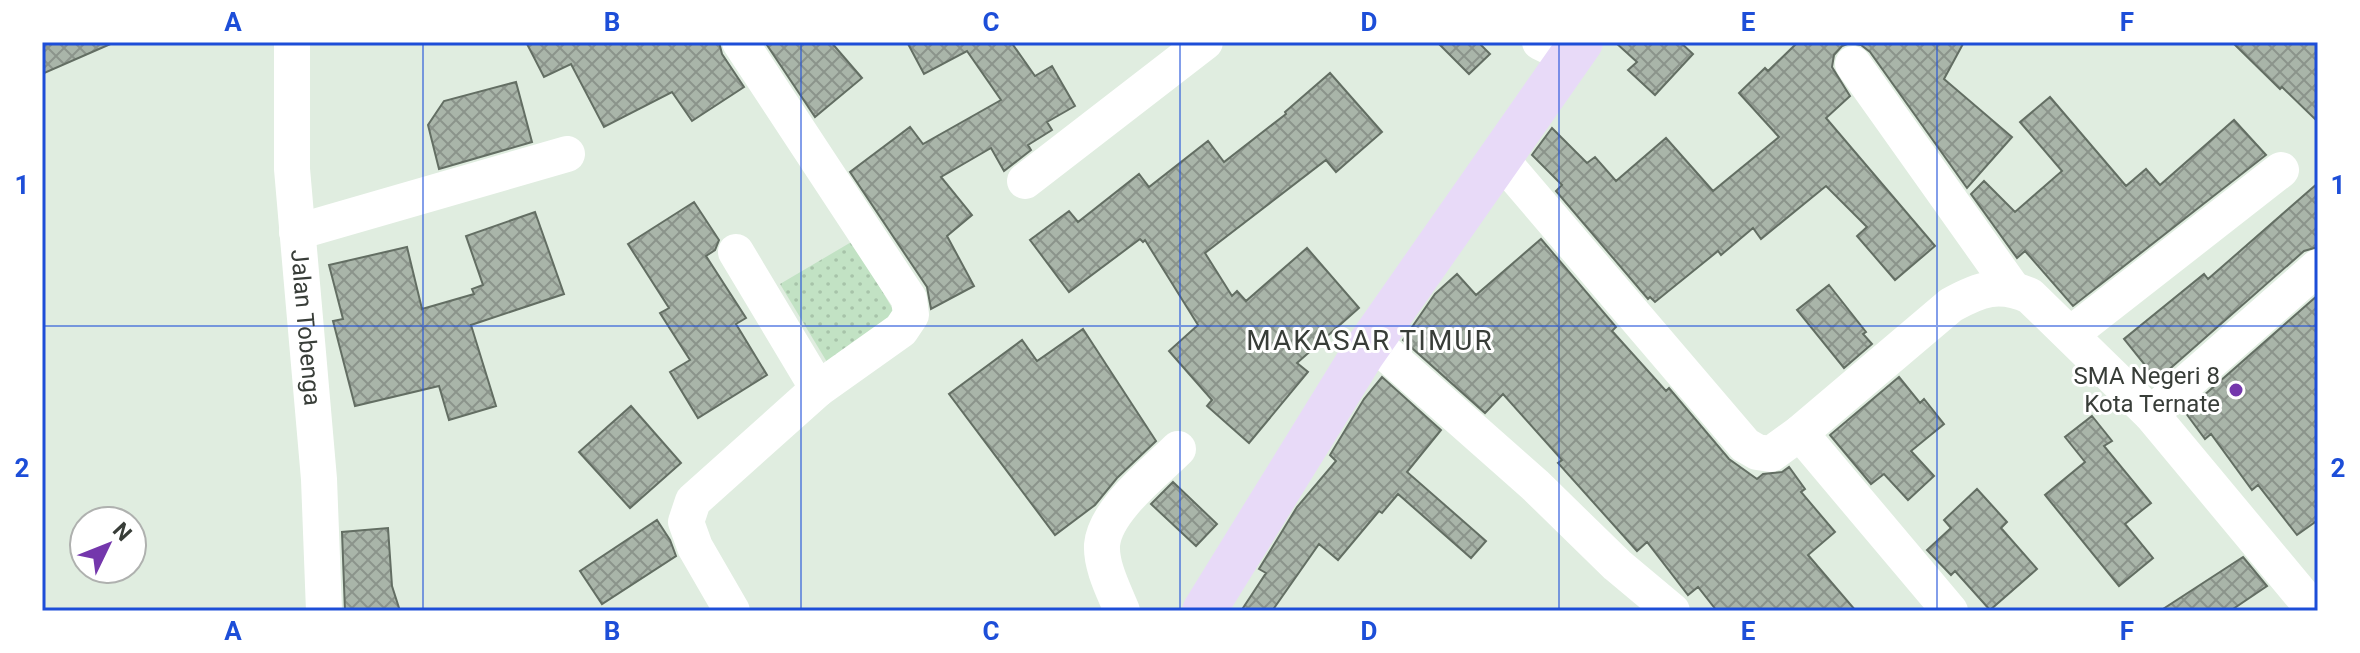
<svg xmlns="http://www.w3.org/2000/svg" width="2360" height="653" viewBox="0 0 2360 653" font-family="Roboto,sans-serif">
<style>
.grass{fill:url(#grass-dots)}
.building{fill:url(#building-cross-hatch);stroke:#636e63;stroke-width:2}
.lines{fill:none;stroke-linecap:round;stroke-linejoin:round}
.street{stroke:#fff;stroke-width:36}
.secondary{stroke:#e8daf8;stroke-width:44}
.grid{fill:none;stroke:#1d4ed8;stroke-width:2;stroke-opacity:0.55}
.poi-dot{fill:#7437ac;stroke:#fff;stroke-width:3}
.labels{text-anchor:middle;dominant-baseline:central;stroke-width:6;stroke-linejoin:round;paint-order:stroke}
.street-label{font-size:24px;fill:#383d38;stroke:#fff}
.poi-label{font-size:24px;fill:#383d38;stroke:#fff;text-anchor:end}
.quarter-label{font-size:28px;letter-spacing:2px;fill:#383d38;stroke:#fff}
.neatline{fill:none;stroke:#1d4ed8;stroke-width:3}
.grid-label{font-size:26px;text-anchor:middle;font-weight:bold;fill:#1d4ed8}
</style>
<defs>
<pattern id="grass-dots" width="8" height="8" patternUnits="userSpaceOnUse" patternTransform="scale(2)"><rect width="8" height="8" fill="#c2e2c4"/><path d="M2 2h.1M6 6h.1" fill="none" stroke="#a7c3a9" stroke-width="1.8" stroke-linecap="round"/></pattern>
<pattern id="building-cross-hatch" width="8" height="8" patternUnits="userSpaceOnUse" patternTransform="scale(2)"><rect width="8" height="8" fill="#a9b5a9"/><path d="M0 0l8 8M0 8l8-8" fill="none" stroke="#8b948b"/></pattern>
</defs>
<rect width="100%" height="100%" fill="#e0ede0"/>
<path class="grass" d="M853,241l49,84 -72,42 -50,-83z"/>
<path class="building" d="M42,42h73l-73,32z
M526,42h193l3,12 22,33 -52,34 -20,-29 -68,35 -33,-63 -27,13z
M765,42h66l31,36 -47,39z
M907,42h104l24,34 17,-10 23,40 -28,16 5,8 -24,15 3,5 -27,21 -13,-23 -50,29 31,38 -25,21 27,50 -43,23 -4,-22 -77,-115 60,-45 13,17 78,-44 -34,-49 -43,23z
M1437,42h41l12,12 -21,20z
M1615,42h65l13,12 -38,41 -27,-25 9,-8z
M1798,42h166l-20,37 68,58 -45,51 -97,-136 -9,-7 -11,-2 -8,3 -8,9 -2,12 18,29 -24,22 109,128 -40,34 -38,-44 10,-9 -41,-41 -65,53 -8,-11 -32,27 -3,-4 -63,51 -5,-5 -2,2 -92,-108 6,-6 -30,-30 20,-27 35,35 8,-6 21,24 50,-43 47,53 66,-54 -40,-44 26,-25 3,3z
M2232,42h86v80l-36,-35 -2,2z
M1330,73l52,59 -46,40 -10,-12 -121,93 27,43 5,-5 9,10 61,-53 52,60 -62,55 11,9 -59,71 -42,-37 5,-6 -43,-49 29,-26 -53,-85 -2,2 -3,-3 -71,53 -39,-52 39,-29 9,11 61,-48 10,13 59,-46 16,21 62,-48 -1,-2z
M516,82l16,60 -93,27 -11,-44 16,-24z
M2050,97l76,89 20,-17 14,16 74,-65 32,35 -193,151 -48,-55 -8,7 -46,-64 13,-13 31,31 47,-41 -42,-49z
M2318,183v64l-14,4 -147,129 -33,-41 80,-65 4,5z
M694,202l25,38 -4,10 -9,6 40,62 -10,6 31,51 -69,43 -28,-46 20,-12 -30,-47 9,-5 -41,-64z
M535,212l29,82 -93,31 25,81 -47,14 -10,-34 -84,20 -22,-85 10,-2 -14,-54 78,-18 15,62 52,-15 -2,-5 11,-4 -17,-49z
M1541,239l75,88 -4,4 54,60 3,-3 60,71 28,20 6,-5 19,-2 7,-5 16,22 -4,3 34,40 -27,23 48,56h-139l-19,-24 -10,8 -41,-53 -10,9 -79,-88 4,-3 -59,-66 -18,19 -82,-73 32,-46 22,-20 19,21z
M1829,285l37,47 -3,2 9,10 -28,24 -47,-58z
M2318,295v225l-21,15 -39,-50 -6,5 -41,-56 -6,5 -20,-27z
M1083,329l73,112 -39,37 -22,27 -40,30 -106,-141 73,-54 15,21z
M1382,377l59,53 -34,42 79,69 -15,17 -73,-64 -16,19 -3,-2 -41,49 -19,-16 -47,67h-31l25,-38 -7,-4 38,-62 39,-46 -6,-6 34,-56z
M1899,377l21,26 4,-4 20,25 -33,27 23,25 -26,24 -24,-26 -13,10 -41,-49z
M631,406l50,57 -51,45 -51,-56z
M2092,416l20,25 -8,5 47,57 -26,21 28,34 -34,28 -74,-91 40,-33 -20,-25z
M1173,482l44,42 -21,22 -45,-42z
M1977,489l30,33 -6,6 36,41 -47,41 -35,-39 -4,4 -24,-25 24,-22 -7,-8z
M657,520l13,20 6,16 -74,48 -22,-33z
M388,528l4,58 8,25h-55l-3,-79z
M2243,557l24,29 -37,25h-70z"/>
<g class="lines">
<g class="street">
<path id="s1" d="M292,42v127l27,310 5,132"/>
<path d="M740,42l169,257 2,16 -10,15 -83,59"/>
<path d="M1540,42l31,15"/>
<path d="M1853,64l159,224"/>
<path d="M1499,157l246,288 12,7 14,2 29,-21 151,-128c29,-16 48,-23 79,-9l121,118 164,197"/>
<path d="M1025,181l180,-139"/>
<path d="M297,232l270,-78"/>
<path d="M2071,334l210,-164"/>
<path d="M1371,340l164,145 82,80 55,46"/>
<path d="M2151,414l167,-147"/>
<path d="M1800,433l150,178"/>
<path d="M732,611l-37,-64 -9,-25 7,-21 125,-112 -82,-137"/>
<path d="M1122,611c-8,-20 -21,-44 -20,-66 3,-35 52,-72 76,-96"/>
</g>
<path class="secondary" d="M1204,611l158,-256 219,-313"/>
</g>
<path class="grid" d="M423,42v569M801,42v569M1180,42v569M1559,42v569M1937,42v569M42,326h2276"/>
<circle class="poi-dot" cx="2236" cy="390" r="8"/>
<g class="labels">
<g class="street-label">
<text stroke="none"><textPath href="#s1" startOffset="286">Jalan Tobenga</textPath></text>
</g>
<g class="poi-label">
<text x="2220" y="376">SMA Negeri 8<tspan x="2220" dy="28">Kota Ternate</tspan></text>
</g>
<g class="quarter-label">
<text x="1370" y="340">MAKASAR TIMUR</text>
</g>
</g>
<rect width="2360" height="653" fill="none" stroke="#ffffff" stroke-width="88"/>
<g transform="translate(108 545) rotate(47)"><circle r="38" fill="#ffffff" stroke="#afb1af" stroke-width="2"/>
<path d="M0-6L14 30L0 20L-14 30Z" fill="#7437ac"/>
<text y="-12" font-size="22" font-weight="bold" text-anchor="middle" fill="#383d38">N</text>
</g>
<rect x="44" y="44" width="2272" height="565" class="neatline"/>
<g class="grid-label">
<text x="233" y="31">A</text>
<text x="612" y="31">B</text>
<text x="991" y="31">C</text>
<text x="1369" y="31">D</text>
<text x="1748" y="31">E</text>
<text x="2127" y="31">F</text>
<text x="22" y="194">1</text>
<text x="2338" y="194">1</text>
<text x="22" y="477">2</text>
<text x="2338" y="477">2</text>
<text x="233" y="640">A</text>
<text x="612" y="640">B</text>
<text x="991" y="640">C</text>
<text x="1369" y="640">D</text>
<text x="1748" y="640">E</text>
<text x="2127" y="640">F</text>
</g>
</svg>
